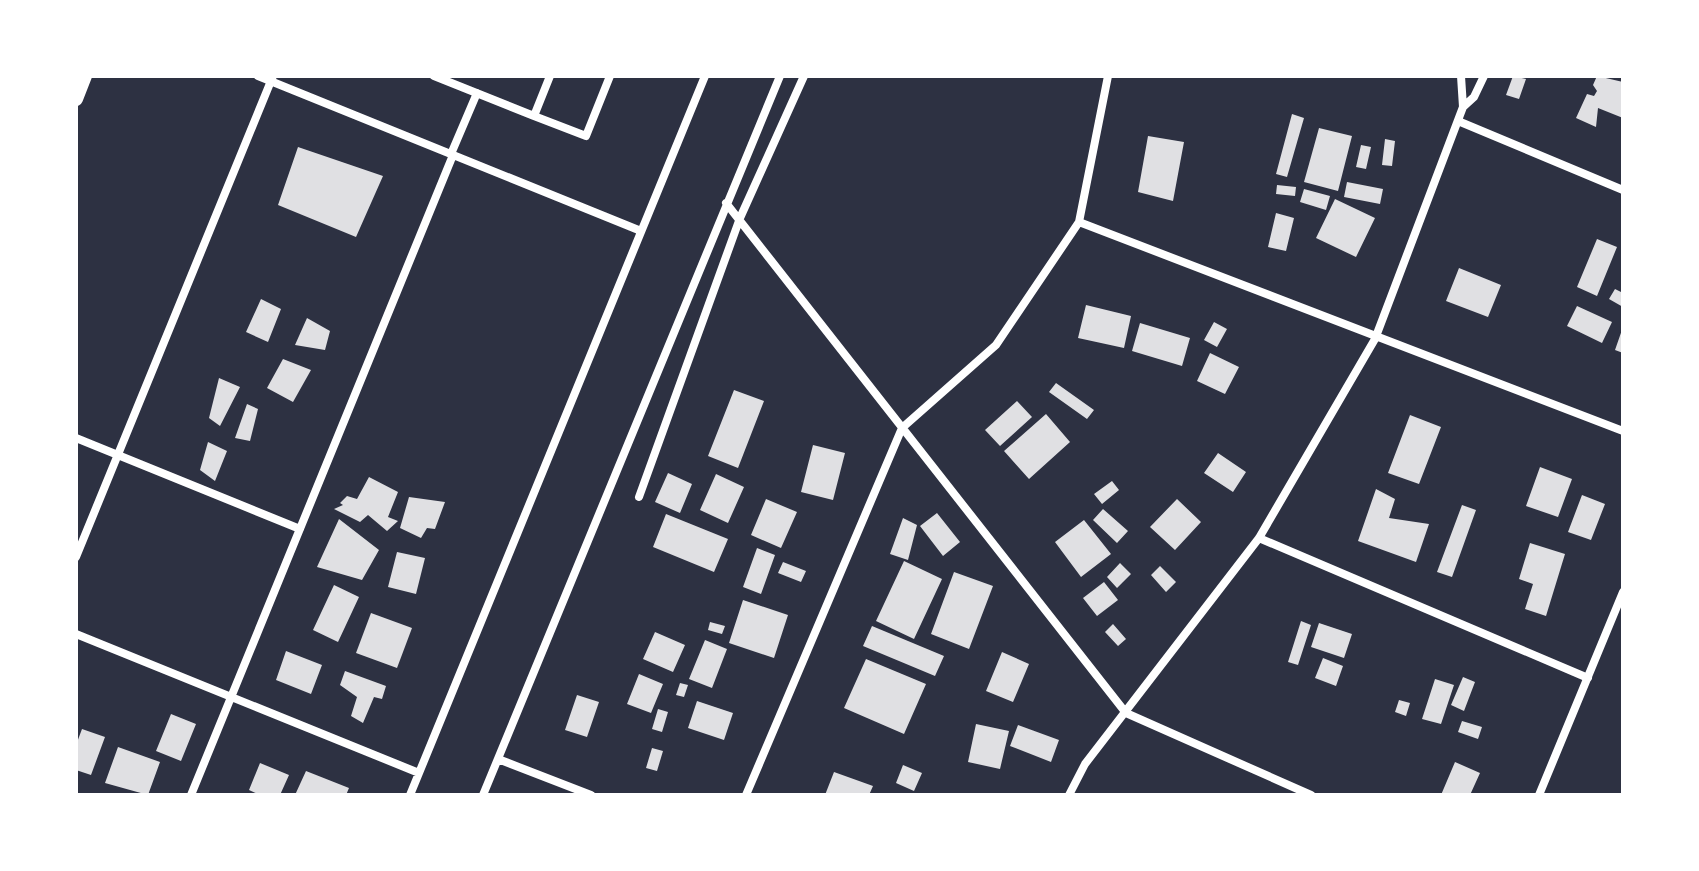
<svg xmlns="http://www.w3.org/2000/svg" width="1699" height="871" viewBox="0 0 1699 871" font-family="'Roboto Serif',serif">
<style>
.building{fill:#e0e0e3}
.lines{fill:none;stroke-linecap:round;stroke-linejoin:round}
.minor{stroke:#fff;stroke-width:8}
.secondary{stroke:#fff;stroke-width:14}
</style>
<rect width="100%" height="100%" fill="#2d3142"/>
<path class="building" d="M1513,76l13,3 -7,20 -13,-4z
M1597,76l26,6v36l-25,-10 -2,19 -20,-9 11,-24 7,2 3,-5 -4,-6z
M1292,114l12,4 -17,59 -11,-3z
M1319,128l33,8 -14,55 -34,-9z
M1148,136l36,6 -11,59 -35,-9z
M1385,139l10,2 -3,25 -10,-1z
M1361,145l10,2 -5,22 -10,-2z
M298,147l85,29 -27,61 -78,-32z
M1347,182l36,7 -3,15 -36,-7z
M1277,185l19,2 -1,9 -19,-2z
M1304,189l26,7 -4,14 -26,-8z
M1335,199l40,19 -19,39 -40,-19z
M1276,213l18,5 -8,33 -18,-4z
M1597,239l20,8 -20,49 -20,-9z
M1459,268l42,17 -13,32 -42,-16z
M1615,289l8,4v14l-14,-8z
M261,299l20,10 -13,33 -22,-10z
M1086,305l45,11 -7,32 -46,-10z
M1577,306l35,16 -10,21 -35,-17z
M307,318l23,13 -5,19 -30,-5z
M1214,322l13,7 -10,18 -13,-7z
M1140,323l50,15 -8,28 -50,-15z
M1623,327v26l-8,-3z
M1210,353l29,14 -14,27 -28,-13z
M283,359l28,11 -18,32 -26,-14z
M219,378l21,9 -20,39 -11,-8z
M1056,383l38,27 -7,9 -38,-27z
M734,390l30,11 -26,67 -30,-12z
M1017,401l15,16 -32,29 -15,-16z
M247,404l11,5 -8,32 -15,-3z
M1046,414l24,28 -41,37 -25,-28z
M1410,415l31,12 -22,57 -31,-11z
M208,442l19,9 -12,30 -15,-11z
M813,445l32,8 -12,47 -32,-8z
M1218,453l28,19 -13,20 -29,-19z
M1540,467l32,12 -14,38 -32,-11z
M668,473l24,11 -12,29 -25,-11z
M716,474l28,13 -16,36 -28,-13z
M369,477l29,15 -10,25 10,4 -11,10 -19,-16 -8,7 -26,-13 9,-4 -3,-2 7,-7 10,3z
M1112,481l7,9 -17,14 -8,-10z
M1376,489l19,10 -6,19 40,6 -13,38 -58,-21z
M1582,495l23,9 -14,36 -23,-8z
M409,497l36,5 -10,27 -8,-1 -6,10 -21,-10z
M766,499l31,13 -16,36 -30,-13z
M1177,499l24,23 -26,28 -25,-23z
M1462,505l14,5 -24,67 -15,-5z
M1103,509l25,22 -11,12 -24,-23z
M937,513l23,29 -17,14 -23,-30z
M666,514l62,25 -14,33 -61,-25z
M903,518l14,7 -9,35 -18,-6z
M339,519l40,31 -17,30 -45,-13z
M1084,520l27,34 -30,23 -26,-35z
M1530,543l35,11 -19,62 -21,-7 8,-25 -14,-5z
M757,548l18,7 -14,39 -18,-7z
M397,552l28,6 -9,36 -28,-7z
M904,561l38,18 -28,60 -38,-18z
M783,562l23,9 -5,11 -23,-9z
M1120,563l11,11 -14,14 -10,-11z
M1160,566l16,16 -10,10 -15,-17z
M954,572l39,14 -24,63 -38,-15z
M1104,582l14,18 -21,16 -14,-18z
M334,585l25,12 -21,45 -25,-12z
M743,600l45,15 -14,43 -45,-15z
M371,613l41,15 -15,40 -41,-15z
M1301,621l10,4 -13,40 -10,-3z
M710,622l15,4 -3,8 -14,-4z
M1319,623l33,11 -8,24 -33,-11z
M1113,624l13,15 -8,7 -13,-14z
M872,626l72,30 -9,20 -72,-30z
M655,632l30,13 -12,27 -30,-13z
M705,640l22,9 -15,39 -23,-9z
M286,651l36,14 -11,29 -35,-14z
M1002,652l27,12 -16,38 -27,-11z
M1323,658l20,8 -7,20 -21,-8z
M866,659l60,25 -22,50 -60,-26z
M345,671l41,15 -4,13 -8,-2 -11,26 -12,-7 6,-19 -17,-12z
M639,674l24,10 -12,29 -24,-9z
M1463,677l12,5 -11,29 -13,-6z
M1435,679l19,6 -13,39 -19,-5z
M680,683l8,2 -4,12 -8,-2z
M577,695l22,7 -12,35 -22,-7z
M1399,700l11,3 -4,13 -11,-4z
M697,701l36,12 -9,27 -36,-12z
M658,709l10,3 -6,20 -10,-3z
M171,714l25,10 -15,37 -25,-10z
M1462,721l20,6 -4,12 -20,-7z
M976,724l33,7 -9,38 -32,-7z
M1018,725l41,15 -8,22 -41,-16z
M82,729l23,8 -14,38 -15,-5v-25z
M118,747l42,15 -12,33 -43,-12z
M652,748l11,3 -6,20 -11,-3z
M1455,762l25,11 -10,22h-29z
M260,763l29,12 -9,20h-20l-11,-5z
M903,765l19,8 -8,18 -18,-8z
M306,771l43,17 -3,7h-51z
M834,772l39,14 -4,9h-44z"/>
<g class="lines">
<path class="minor" d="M258,76l383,155
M434,76l100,40 16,-40
M1463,107l11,-10 10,-21
M534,116l52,20 24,-60
M1458,121l165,69
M451,154l26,-61
M726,203l400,510 185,82
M1079,222l544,209
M76,438l224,91
M639,497l101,-279 64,-142
M1259,538l329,140
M76,557l197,-481
M76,634l343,139
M498,759l93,36
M191,795l262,-640
M410,795l295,-719
M483,795l297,-719
M746,795l156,-367 94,-83 83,-123 29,-146
M1069,795l16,-31 174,-226 116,-199 88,-232 -2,-31
M1539,795l84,-203"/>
<path class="secondary" d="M76,99l9,-23"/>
</g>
<rect width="1699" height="871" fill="none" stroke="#ffffff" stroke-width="156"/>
</svg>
